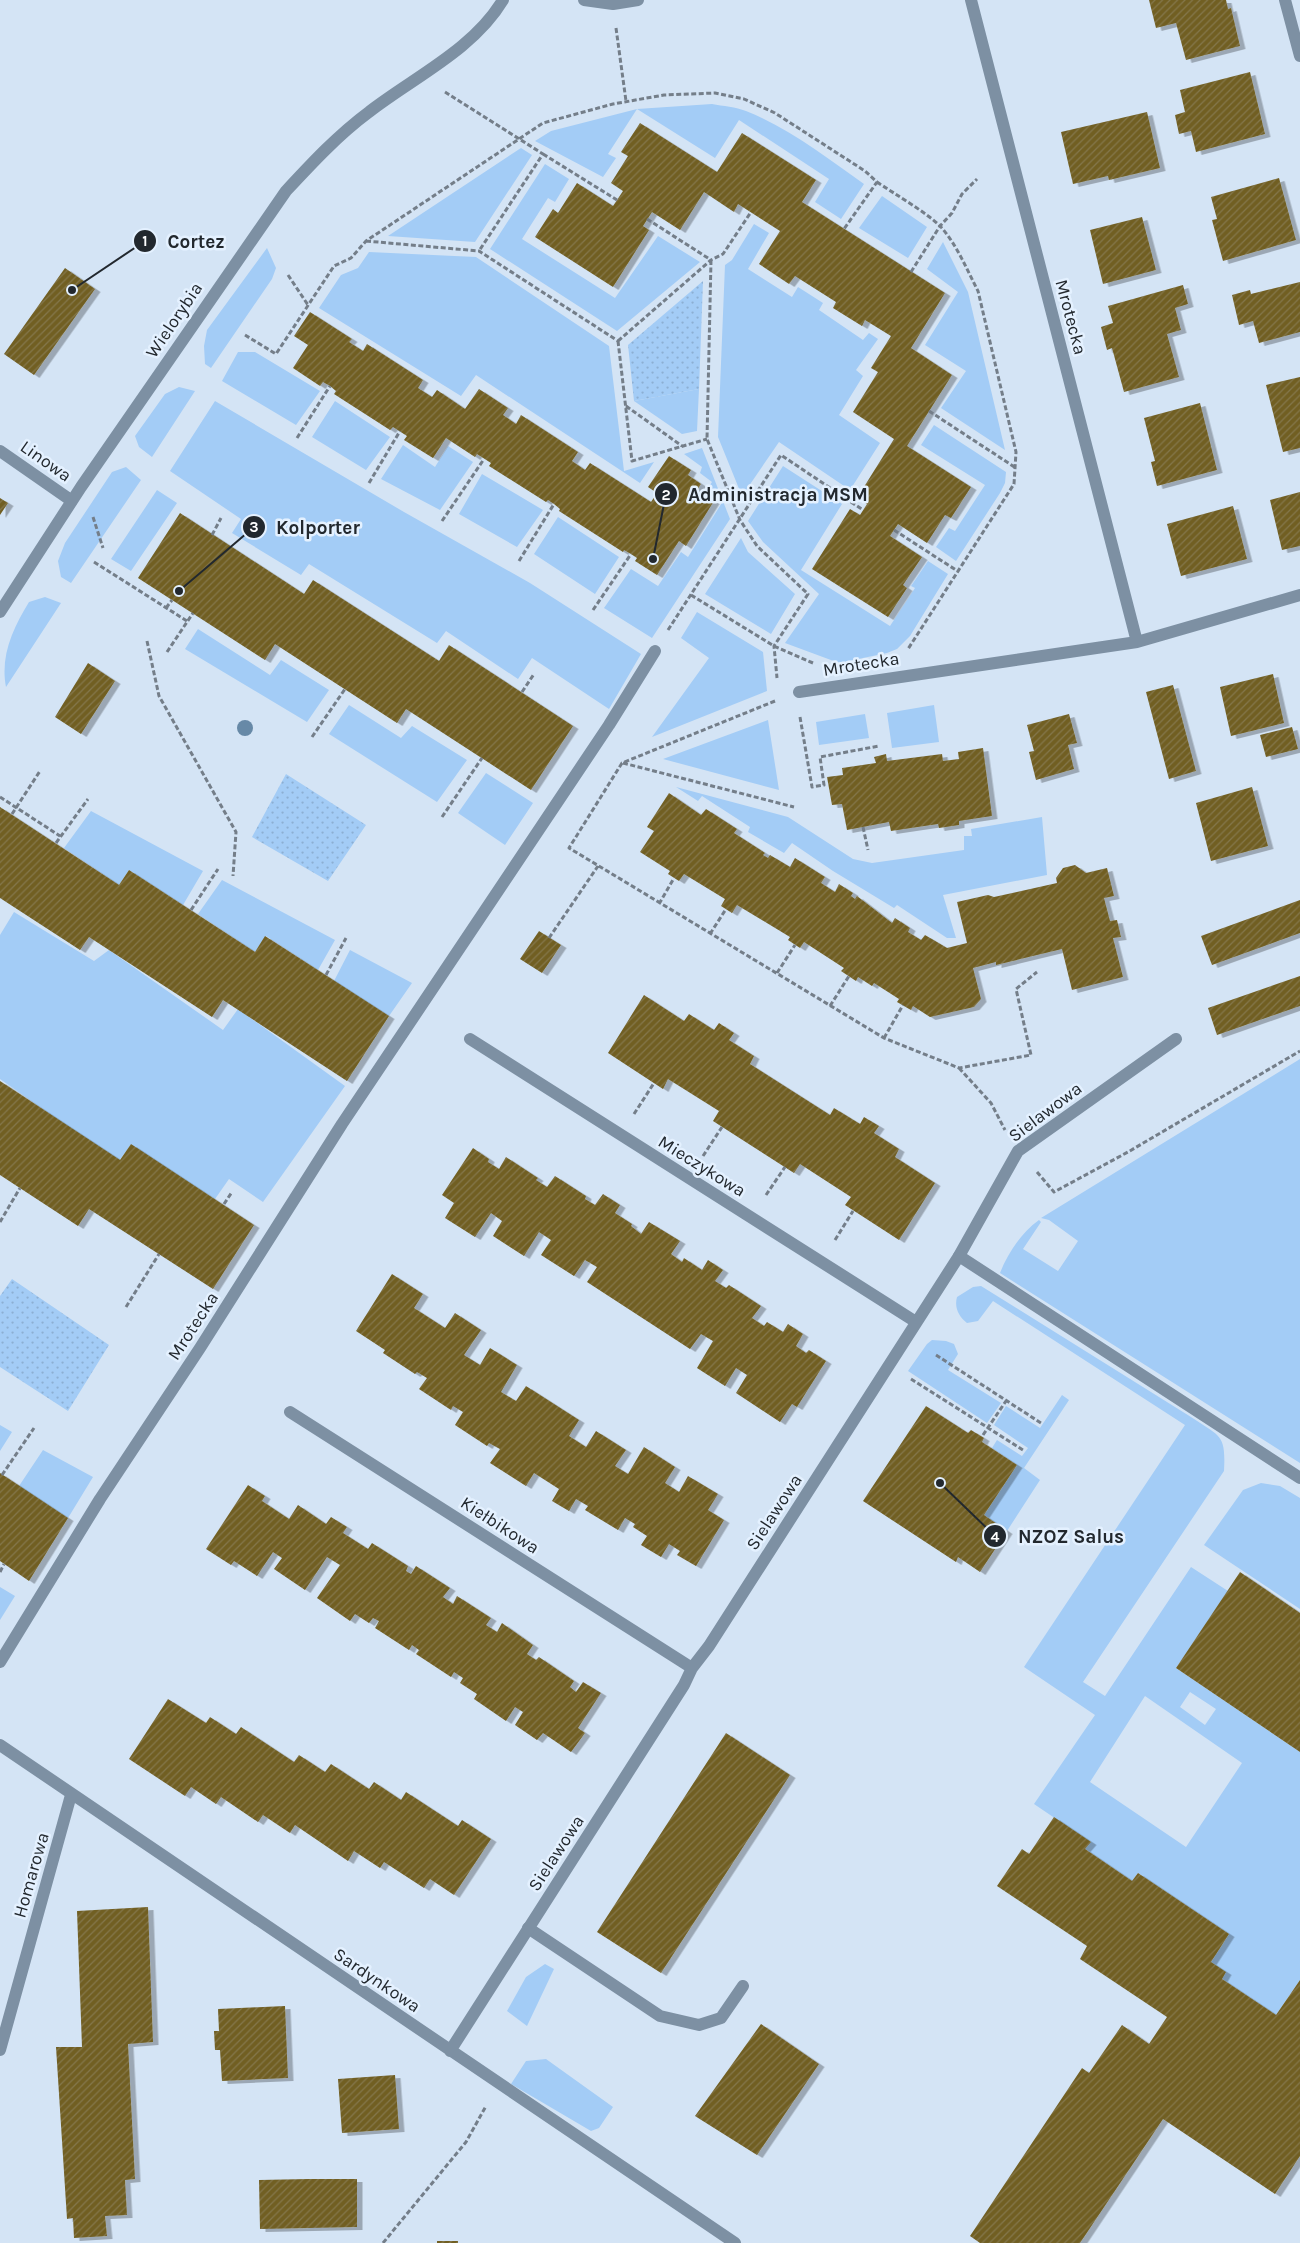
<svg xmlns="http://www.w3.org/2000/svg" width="1300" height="2243" viewBox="0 0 1300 2243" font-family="Karla,sans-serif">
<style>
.grass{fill:#a3ccf6;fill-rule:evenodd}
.park{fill:url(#park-dots)}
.building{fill:url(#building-hatch);filter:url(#shadow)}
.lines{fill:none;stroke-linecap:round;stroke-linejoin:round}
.path{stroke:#747e89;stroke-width:3;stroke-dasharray:5 2.5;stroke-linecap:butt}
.lane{stroke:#7d90a3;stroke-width:12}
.street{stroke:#7d90a3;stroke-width:12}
.tree{fill:#6789a7}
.labels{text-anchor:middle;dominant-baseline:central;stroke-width:5;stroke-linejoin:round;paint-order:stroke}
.street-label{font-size:18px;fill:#22282e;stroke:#e4f1ff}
.leader{fill:none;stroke:#22282e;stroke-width:2}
.callout-dot{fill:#22282e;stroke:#e4f1ff;stroke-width:2}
.mark-label{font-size:15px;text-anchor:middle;font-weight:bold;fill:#fff}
.callout-label{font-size:19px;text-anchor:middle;font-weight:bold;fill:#22282e;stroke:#e4f1ff;stroke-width:5;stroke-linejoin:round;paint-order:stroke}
</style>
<defs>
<pattern id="park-dots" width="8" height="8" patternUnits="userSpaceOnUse" patternTransform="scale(1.25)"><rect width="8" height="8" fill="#a3ccf6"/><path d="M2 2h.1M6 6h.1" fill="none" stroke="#8cafd3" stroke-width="1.8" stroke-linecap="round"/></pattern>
<pattern id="building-hatch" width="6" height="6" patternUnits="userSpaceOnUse" patternTransform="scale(1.25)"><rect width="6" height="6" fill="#715f24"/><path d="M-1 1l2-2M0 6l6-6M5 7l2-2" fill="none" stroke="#84774b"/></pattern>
<filter id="shadow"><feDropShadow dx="5.5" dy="3" stdDeviation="0" flood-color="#0004"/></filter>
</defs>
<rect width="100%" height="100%" fill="#d4e4f5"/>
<path class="grass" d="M712,104c11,2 24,3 34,7 43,17 81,47 118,73l-23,35 -26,-17 14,-23 -90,-59 -24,38 -78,-49 -29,45 8,4 -13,19 -68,-36 16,-10 86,-22z
M521,148l11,7 -57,87 -87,-6z
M545,164l24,15 -14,23 -7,-4 -26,41 93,59 43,-62 42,26 -83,69 -127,-82z
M882,196l45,31 -19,31 -49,-30z
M754,224l15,9 -21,36 44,28 6,-10 25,16 -4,7 44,30 6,-7 9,6 -22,31 7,6 -24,39 41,28 -30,47 -71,-48 -37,54 -24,-59 7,-172 7,-5z
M943,242l25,50 37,158 -64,-42 25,-37 -41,-26 33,-53 -31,-23z
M267,248l9,20 -4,11 -61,89 -6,-4 -1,-18 3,-16z
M369,252l107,5 133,89 15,125 30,-9 -14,21 -164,-108 -15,21 -142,-88 22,-33 17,-7z
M238,352h17l65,39 -24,34 -74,-44z
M179,387l16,4 -43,66 -13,-10 -4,-11 30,-42z
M699,389l-2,42 -15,3 -48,-33z
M215,401l189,111 126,71 111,71 -32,55 -77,-51 -14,21 -72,-48 -9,12 -128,-79 -8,11 -69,-42 9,-14 -71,-48z
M335,401l55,36 -24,33 -54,-33z
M934,425l72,47 -1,11 -5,10 -44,68 -20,-14 13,-19 6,3 30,-46 -64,-40z
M403,445l32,22 13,-21 25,16 -33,48 -59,-31z
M702,448l28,71 -78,119 -48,-30 27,-39 27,17 23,-34 7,5 35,-56 -15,-13 4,-6 -12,-9 2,-6 -18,-13z
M783,466l59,38 -41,66 89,56 25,-38 -4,-2 17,-25 20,13 -38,62 -13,13 -10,4 -48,10 -54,-20 34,-49 -56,-52 -15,-21z
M126,467l15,13 -70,103 -10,-6 -3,-16 7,-18 47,-71z
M482,474l61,36 -26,37 -58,-33z
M157,490l20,13 -46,68 -20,-12z
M558,517l61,40 -24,37 -61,-40z
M741,538l7,14 47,42 -24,40 -66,-40z
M45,597l16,6 -55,84c-6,-31 7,-59 23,-85z
M697,612l66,40 4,39 -115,46 57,-79 -28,-20z
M198,629l72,46 11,-15 48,30 -22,32 -122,-73z
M349,705l52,33 11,-12 55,34 -30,42 -108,-68z
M934,705l5,37 -47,6 -5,-35z
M865,714l4,24 -50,7 -3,-23z
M768,720l11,70 -116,-31z
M486,773l47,30 -28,42 -47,-32z
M676,787l112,30 65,42 19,4 92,-13v-14h8l-1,-7 71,-12 5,58 -104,20 13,43h-9l-50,-33 -3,3 -61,-37 -41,-28 -8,10 -36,-21 2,-5 -48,-31 -4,5z
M91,811l112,60 -20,34 -54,-35 -10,15 -55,-37z
M222,880l113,60 -17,30 -52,-34 -11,16 -57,-38z
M14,912l80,49 15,-11 114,80 15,-21 107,77 -82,116 -34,-23 -14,20 -85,-53 -12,16 -118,-83v-144z
M350,950l62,33 -23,33 -55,-35z
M1300,1059v404l-300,-190c8,-20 21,-40 39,-53l2,2 -18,27 35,22 20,-30 -29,-21 -8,-2z
M981,1286l210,131c29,20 35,16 33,54l-141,211 22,14 86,-129 37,24 -52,77 124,84v228l-24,35 -54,-36 -11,-17 18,-28 -91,-61 -6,8 -47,-32 5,-7 -56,-38 61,-89 -71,-48 161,-242 -192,-124 -15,20 -11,2c-8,-6 -13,-15 -10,-26l16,-10zM1190,1692l26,17 -11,16 -25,-18zM1145,1696l97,67 -56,84 -96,-65z
M932,1340l14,1 8,3 4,10 -10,16 53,33 -14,20 -79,-52 19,-27z
M1062,1395l7,5 -45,68 16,12 -33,51 -23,-16 33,-50 -25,-17 5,-8 25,16 6,-8 -34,-23 12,-19 34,22z
M0,1425l12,7 -12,19z
M43,1450l50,27 -25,41 -49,-32z
M1261,1483l19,3 20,12v111l-96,-64 39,-55z
M0,1587l15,9 -15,24z
M545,1964l9,5 -27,57 -20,-15 19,-34z
M546,2059l67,48 -14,21 -8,3 -80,-47 15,-23z"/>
<path class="park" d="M703,281l-4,108 -65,12 -6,-56z
M286,774l80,51 -38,56 -76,-44z
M12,1279l97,66 -41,66 -68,-44v-71z"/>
<path class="building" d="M1149,0h77l2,9 3,-1 9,38 -54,14 -10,-37 -20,5z
M1250,72l15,62 -69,18 -5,-21 -12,3 -4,-19 10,-3 -5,-22z
M1147,112l13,56 -51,12 -1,-4 -35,8 -12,-52z
M640,123l77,49 25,-39 74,47 -14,22 143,91 -34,55 41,27 -45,71 64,41 -20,31 -6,-3 -18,28 -29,-19 -8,12 32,21 -19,28 4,3 -19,29 -76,-48 38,-60 10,6 7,-11 -10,-6 37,-59 -41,-27 25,-40 -7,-4 20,-32 -26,-16 -3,6 -29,-18 3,-6 -41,-26 -6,8 -30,-20 21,-33 -42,-27 -4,8 -30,-20 -24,38 -28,-18 -9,14 6,4 -36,57 -78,-50 18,-28 5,4 19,-30 36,23 10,-15 -12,-8 17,-27 -7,-4z
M1279,178l17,62 -73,21 -11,-41 5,-1 -6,-22z
M1142,217l14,53 -53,14 -13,-54z
M65,268l30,21 -61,86 -30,-21z
M1300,282v50l-41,11 -6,-22 -14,4 -7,-30 18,-5 1,4z
M1183,285l5,19 -13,4 6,22 -14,4 12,43 -55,15 -12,-44 -5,2 -6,-23 12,-4 -5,-17z
M310,312l42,27 -3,3 14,9 4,-7 56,36 -5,8 14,9 5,-7 28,19 14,-20 29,19 -5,7 13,9 5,-9 57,37 -6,9 13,9 5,-7 61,39 6,-9 -9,-6 21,-31 22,14 -3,5 13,9 -4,6 17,11 -28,45 -7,-5 -22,34 -22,-14 2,-3 -6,-4 -7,-4 -1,2 -64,-41 1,-2 -6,-5 -6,-4 -2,2 -57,-36 2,-3 -14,-9 -2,3 -29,-19 -13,20 -29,-18 3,-4 -14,-9 -3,3 -56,-36 2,-3 -6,-5 -7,-4 -3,4 -27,-18 15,-23 -14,-9z
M1300,377v71l-17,4 -17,-67z
M1200,403l17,67 -60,16 -6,-24 4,-1 -11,-43z
M1300,492v54l-18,4 -12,-50z
M0,498l8,5 -8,12z
M1233,506l14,53 -66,17 -14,-52z
M180,513l124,81 9,-14 126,81 10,-16 124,81 -42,64 -125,-81 -9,14 -122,-79 -10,16 -127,-82z
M88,663l27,18 -34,53 -26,-17z
M1273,674l11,49 -53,13 -11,-49z
M1173,685l23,86 -27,8 -23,-87z
M1069,714l8,29 -9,2 6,24 -38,11 -7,-28 5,-1 -7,-26z
M1292,727l6,22 -32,8 -6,-22z
M983,748l9,68 -33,5v4l-20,3 -1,-4 -47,7 -2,-9 -42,8 -5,-26 -10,1 -5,-28 16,-2 -1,-7 34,-5 -2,-6 12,-3 1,7 55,-7 1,7 16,-2 -1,-7z
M1252,787l16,59 -57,15 -15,-58z
M669,793l32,22 5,-6 31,20 -3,4 31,20 -2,2 5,3 2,-3 20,12 5,-9 30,19 -4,6 14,9 4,-8 14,9 -2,3 4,3 2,-3 35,27 3,-5 15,10 -2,4 13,8 4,-5 22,13 20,-5 -10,-41 31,-7 6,2 63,-14 -1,-5 7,-10 12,-3 11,8 21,-5 7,28 -10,2 6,23 7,-1 4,17 -8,1 10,39 -51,13 -10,-41 -66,16v-3l-23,6 8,31 -7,8 -44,10 -17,-11 -2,4 -14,-8 2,-3 -25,-16 -2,3 -14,-9 -2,4 -15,-10 3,-3 -40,-26 -4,6 -12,-8 2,-3 -53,-32 -5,8 -11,-7 4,-7 -41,-25 -5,7 -11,-7 2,-3 -30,-19 14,-21 -7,-4z
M0,807l119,78 10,-15 126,82 10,-16 124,80 -42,65 -124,-81 -11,17 -123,-80 -9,13 -80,-52z
M1300,900v33l-88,32 -11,-29z
M539,931l22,14 -19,28 -22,-14z
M1300,976v30l-83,29 -9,-27z
M644,995l40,26 5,-7 25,16 5,-7 15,10 -5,7 25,16 -4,8 80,51 4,-7 26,16 4,-7 15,9 -5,7 25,16 -4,8 40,26 -36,57 -54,-35 6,-8 -51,-33 -6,9 -81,-52 6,-10 -51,-32 -5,10 -55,-36z
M0,1081l120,79 11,-16 123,81 -41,64 -124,-80 -11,17 -78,-51z
M473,1148l16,11 -1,3 11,7 7,-12 32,21 -2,2 11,7 8,-11 31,20 -1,3 10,6 8,-11 17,11 -5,8 17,11 -1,2 10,8 8,-12 31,19 -9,13 11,8 2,-4 18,12 6,-10 15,10 -8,11 11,7 3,-3 32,21 -9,12 12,8 3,-4 16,10 5,-8 15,10 -7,12 10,7 3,-3 17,11 -29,46 -5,-3 -12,18 -44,-29 11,-18 -11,-7 -11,18 -28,-18 16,-27 -12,-7 -11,15 -103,-67 10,-15 -12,-7 -11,16 -33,-21 10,-15 -12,-8 -15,24 -31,-20 9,-15 -11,-8 -16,24 -30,-19 9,-15 -12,-8z
M392,1274l31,20 -9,14 31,20 10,-15 26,17 -17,25 16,10 10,-17 27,17 -16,27 15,9 10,-15 53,34 -10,16 17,11 10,-16 30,19 -11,16 13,8 16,-27 31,20 -10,16 14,9 9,-16 30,18 -10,16 16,10 -28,46 -19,-11 3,-4 -11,-7 -8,13 -20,-12 6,-9 -14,-9 2,-3 -10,-6 -7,12 -33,-20 3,-4 -12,-7 -7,12 -17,-10 7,-12 -25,-16 -8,13 -36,-23 10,-14 -11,-6 -2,3 -32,-21 8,-13 -10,-6 -2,4 -32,-21 8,-11 -10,-6 -2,2 -32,-21 2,-3 -29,-19z
M926,1406l42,27 3,-3 13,8 -2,4 35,23 -33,50 23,16 -27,41 -22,-15 -2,5 -93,-61z
M0,1473l68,45 -39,63 -29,-20z
M248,1485l17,11 -3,5 27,18 9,-14 28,19 5,-7 16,10 -4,6 25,16 4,-6 36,23 -2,5 5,3 5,-8 34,22 -7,9 10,7 4,-8 34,22 -5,7 11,7 5,-9 31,22 -6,9 9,6 3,-3 35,24 -4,6 6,5 7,-10 18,11 -23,35 7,5 -14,19 -28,-19 -6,7 -22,-15 8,-13 -8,-5 -9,14 -32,-22 3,-5 -17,-11 3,-5 -9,-6 -3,5 -35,-23 3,-4 -7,-5 -3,5 -34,-22 4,-7 -6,-3 -4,5 -14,-9 -5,7 -33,-23 23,-33 -13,-8 -22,33 -31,-21 8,-11 -9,-6 -16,24 -23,-15 -3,4 -25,-16z
M1240,1572l60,41v139l-124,-84z
M168,1699l38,24 4,-6 26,17 5,-7 53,35 5,-7 26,17 6,-8 38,25 5,-7 27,18 5,-8 52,34 4,-6 29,19 -37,56 -24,-16 -6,9 -40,-26 -4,6 -26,-17 -6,10 -53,-36 -5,8 -27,-18 -5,7 -37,-25 -5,7 -25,-17 -6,9 -56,-37z
M726,1733l64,42 -129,198 -64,-41z
M1054,1817l37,25 -6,7 47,32 6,-8 91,61 -18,28 15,10 -4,7 54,36 24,-35v176l-25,38 -112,-75 -83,124h-100l-10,-7 112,-168 7,5 33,-48 27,19 18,-27 -87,-58 7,-13 -90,-60 25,-37 7,5z
M148,1907l5,135 -25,2 7,135 -10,1 2,35 -22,1 2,20 -33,2 -1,-20 -6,1 -11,-172h26l-5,-136z
M285,2006l3,72 -66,3 -2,-31h-5l-1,-19h5l-1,-22z
M761,2024l58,40 -62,91 -62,-39z
M395,2075l4,54 -57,4 -4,-54z
M308,2179h49v48l-97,2 -1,-49z
M437,2241h21v2h-21z"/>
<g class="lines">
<path class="path" d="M616,28l10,73
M445,92l98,62 -64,97
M543,154l74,46
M877,182c16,11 52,32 64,45 16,18 26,43 37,64l38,161 -2,32 -106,165
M647,219l64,41
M366,241l113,10 139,90
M711,260l-4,179 33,81 17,26 51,48 -34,52 3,32
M911,272l29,-46 12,-13 10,-19 15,-15
M288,275l20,30
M245,335l31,19 58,-88 17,-8 15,-17 177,-118 70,-19 51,-9 51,-2 29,6 31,14 90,58 12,11 -33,47
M618,341l14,120 75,-22
M618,341l93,-81 12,-6 28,-42
M626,406l56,40
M929,411l87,57
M297,438l33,-52
M369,483l31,-52
M93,517l10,31
M442,521l42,-62
M894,530l65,42
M212,535l9,-17
M519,561l35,-57
M94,562l93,59
M691,595l83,51 39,17
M166,608l6,-8
M593,610l38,-56
M668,630l113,-175 82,55
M147,641l12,55 77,136 -3,44
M167,652l26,-39
M522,692l12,-18
M775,701l-153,62 -53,85 315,190 75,30 72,-13 -15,-66 21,-17
M800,717l12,70 12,-2 -4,-28 59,-11
M312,737l33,-48
M623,763l171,44
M0,797l60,39
M12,814l28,-43
M442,817l40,-59
M863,827l5,23
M56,843l32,-44
M659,904l15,-26
M191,910l27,-41
M710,934l16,-25
M549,938l49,-72
M777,973l18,-28
M326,975l20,-37
M830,1006l19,-30
M884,1038l19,-33
M959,1068l32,35 14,27
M634,1114l20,-31
M703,1156l19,-29
M1037,1172l17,20 74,-40 172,-101
M766,1195l19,-28
M224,1204l8,-12
M0,1222l20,-34
M835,1240l18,-29
M126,1307l33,-53
M936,1355l105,68
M911,1379l112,71
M983,1435l23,-34
M2,1475l32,-47
M0,1572l4,-8
M383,2243l83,-101 20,-36"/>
<path class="lane" d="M959,1256l341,222
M528,1928l132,88 39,9 22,-7 22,-32"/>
<path class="street" d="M584,0l29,4 25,-4
M971,0l166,642
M1285,0l15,56
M0,451l72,50
M0,612l81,-125 205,-296c26,-28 52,-56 83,-79 45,-35 104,-62 134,-112
M799,692l338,-50 163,-47
M470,1039l446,283
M290,1412l402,256
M0,1662l100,-163 100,-151 142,-224 267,-399 46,-74
M0,1745l735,498
M0,2050l71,-255
M450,2051l234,-366 8,-17 17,-22 250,-390 59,-105 158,-112"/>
</g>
<circle class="tree" cx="245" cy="728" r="8"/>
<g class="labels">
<g class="street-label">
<text transform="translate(1071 317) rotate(75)">Mrotecka</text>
<text transform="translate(174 320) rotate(-56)">Wielorybia</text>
<text transform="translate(46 461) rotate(35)">Linowa</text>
<text transform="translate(861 664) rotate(-9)">Mrotecka</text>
<text transform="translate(1045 1112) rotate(-37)">Sielawowa</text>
<text transform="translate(702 1166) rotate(32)">Mieczykowa</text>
<text transform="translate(193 1326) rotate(-57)">Mrotecka</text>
<text transform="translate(774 1512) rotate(-57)">Sielawowa</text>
<text transform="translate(500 1525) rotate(33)">Kiełbikowa</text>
<text transform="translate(556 1853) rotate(-57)">Sielawowa</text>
<text transform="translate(31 1875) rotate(-74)">Homarowa</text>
<text transform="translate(377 1980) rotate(34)">Sardynkowa</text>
</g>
</g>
<path class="leader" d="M72 290L145 241M653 559L666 494M179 591L254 527M940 1483L995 1536"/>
<g class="callout-dot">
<circle cx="72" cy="290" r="5"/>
<circle cx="653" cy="559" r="5"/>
<circle cx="179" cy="591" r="5"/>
<circle cx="940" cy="1483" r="5"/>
<circle cx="145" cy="241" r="12"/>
<circle cx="666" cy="494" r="12"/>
<circle cx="254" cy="527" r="12"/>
<circle cx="995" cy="1536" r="12"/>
</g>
<g class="mark-label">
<text x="145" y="246">1</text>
<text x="666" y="500">2</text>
<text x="254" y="532">3</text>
<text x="995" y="1542">4</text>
</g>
<g class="callout-label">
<text x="196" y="248">Cortez</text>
<text x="778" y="501">Administracja MSM</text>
<text x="318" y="534">Kolporter</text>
<text x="1071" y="1543">NZOZ Salus</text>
</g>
</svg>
